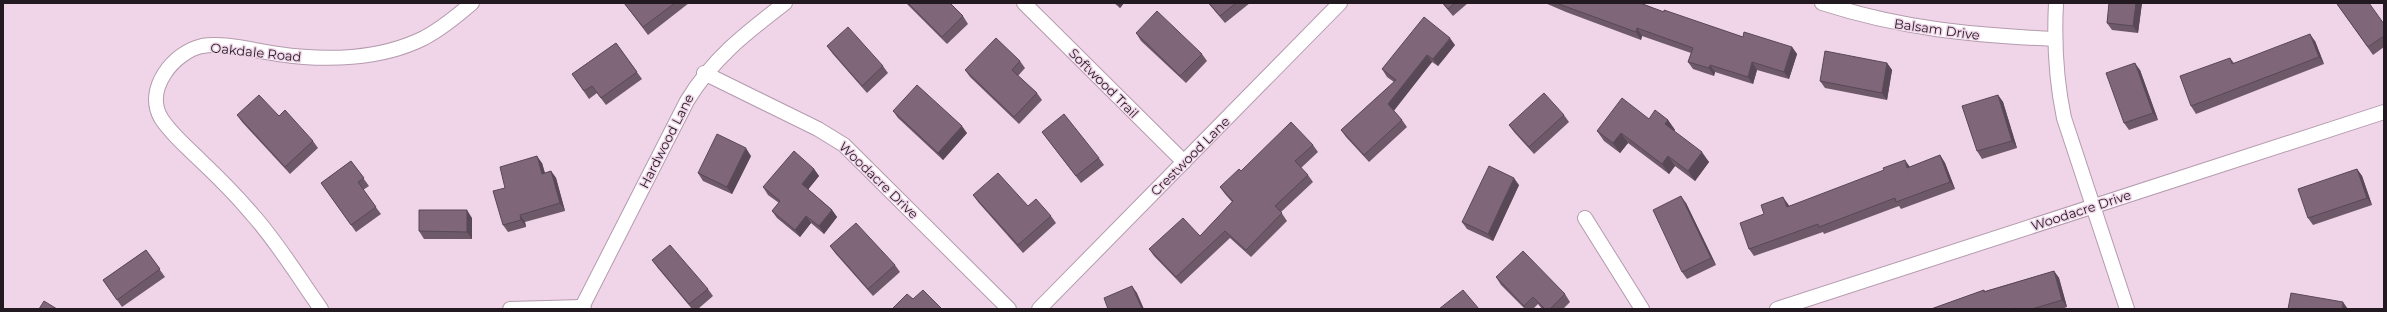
<svg xmlns="http://www.w3.org/2000/svg" width="2387" height="312" font-family="Montserrat,sans-serif">
  <style>
    .lines { fill: none; stroke-linecap: round; stroke-linejoin: round }
    .minor-casing { stroke: #b49bae; stroke-width: 16 }
    .minor { stroke: #fff; stroke-width: 14 }
    .wall { fill: #6d5968 }
    .shaded-wall { fill: #594855 }
    .building { fill: #7f6779; stroke: #594855 }
    .labels { text-anchor: middle; stroke-width: 3; stroke-linejoin: round; paint-order: stroke }
    .street-label { font-size: 13px; fill: #231a21; stroke: #f0d5e9 }
  </style>
  <rect width="100%" height="100%" fill="#f0d5e9"/>
  <g class="lines">
    <g class="minor-casing">
      <g id="minor">
        <polyline points="1024,3 1184,162"/>
        <path d="M1822,3C1903,29 1971,35 2055,39"/>
        <path d="M2056,3C2054,42 2056,80 2064,118L2127,309"/>
        <polyline points="704,73 818,129 844,145 1009,309"/>
        <polyline points="1585,218 1642,309"/>
        <path d="M582,307L687,101C713,58 746,33 785,3"/>
        <path d="M321,309C299,278 278,243 252,214C236,195 218,177 200,160C187,147 171,134 161,118C144,89 174,52 202,46C225,42 255,51 278,54C325,61 380,60 424,38C441,29 457,16 472,3"/>
        <polyline points="510,309 582,307 584,309"/>
        <polyline points="1039,309 1340,3"/>
        <polyline points="1777,309 2384,112"/>
      </g>
    </g>
    <use href="#minor" class="minor"/>
  </g>
  <g class="wall">
    <polygon points="624,3 689,3 648,35"/>
    <polygon points="906,3 950,3 963,16 968,24 947,44"/>
    <polygon points="1114,3 1124,3 1120,8"/>
    <polygon points="1208,3 1250,3 1225,23"/>
    <polygon points="1442,3 1468,3 1453,16"/>
    <polygon points="1545,3 1640,3 1664,12 1743,37 1792,47 1797,54 1789,79 1757,70 1753,84 1715,72 1714,76 1693,69 1688,62 1691,53 1642,36 1641,40 1566,12"/>
    <polygon points="2109,3 2142,3 2138,33 2112,30 2107,23"/>
    <polygon points="2337,4 2384,24 2384,47 2373,55"/>
    <polygon points="1136,33 1202,54 1207,61 1186,83 1141,41"/>
    <polygon points="2315,41 2324,64 2196,114 2191,106 2230,58 2234,63"/>
    <polygon points="616,43 642,79 606,105 597,93 589,99 572,74"/>
    <polygon points="1455,45 1438,66 1432,62 1393,111 1402,120 1407,127 1369,162 1346,137 1341,130 1394,82 1387,77 1382,69"/>
    <polygon points="827,46 883,66 888,73 867,93 832,53"/>
    <polygon points="1020,61 1025,68 1018,76 1037,93 1042,100 1019,124 970,77 965,70"/>
    <polygon points="1887,63 1892,70 1887,100 1825,88 1820,81"/>
    <polygon points="2140,70 2158,120 2129,130 2124,123"/>
    <polygon points="1998,95 2003,102 2017,148 1982,159 1977,151"/>
    <polygon points="893,111 967,133 943,160 898,118"/>
    <polygon points="237,115 279,116 313,141 318,148 290,174 242,122"/>
    <polygon points="1564,115 1569,122 1534,154 1514,132 1509,125"/>
    <polygon points="1649,119 1668,120 1675,130 1674,131 1709,162 1695,181 1675,166 1669,174 1628,143 1620,153 1604,141 1597,131"/>
    <polygon points="1042,132 1099,158 1104,165 1081,183"/>
    <polygon points="1313,145 1318,152 1301,168 1308,175 1313,182 1281,212 1287,221 1251,257 1230,238 1181,284 1154,256 1149,249 1200,236 1232,202 1225,194 1220,187 1241,171"/>
    <polygon points="1940,155 1945,163 1955,189 1901,209 1899,206 1824,234 1823,232 1754,256 1749,249 1764,214 1788,204 1789,206 1910,167"/>
    <polygon points="751,156 732,194 703,181 698,173"/>
    <polygon points="351,161 369,186 363,190 381,214 356,232 321,183"/>
    <polygon points="542,163 545,173 551,171 556,178 565,211 525,222 526,227 508,232 503,225 505,188"/>
    <polygon points="814,169 819,176 808,189 832,210 837,217 824,234 811,223 800,237 777,218 772,211 779,203 768,195 763,187"/>
    <polygon points="2357,169 2362,176 2372,205 2313,225 2308,218"/>
    <polygon points="1519,185 1493,241 1467,229 1462,222"/>
    <polygon points="973,195 1028,206 1051,216 1056,223 1023,253 978,202"/>
    <polygon points="1686,203 1716,265 1687,279 1682,272"/>
    <polygon points="472,218 472,239 424,239 419,231"/>
    <polygon points="830,246 895,265 900,272 873,296 835,253"/>
    <polygon points="146,250 165,277 122,307 103,280"/>
    <polygon points="652,260 708,289 713,296 698,309 692,309 657,267"/>
    <polygon points="2054,271 2059,278 2067,307 2062,309 1931,309 1984,290 1985,291"/>
    <polygon points="1496,277 1565,294 1570,302 1563,309 1542,309 1538,304 1533,309 1525,309 1501,285"/>
  </g>
  <g class="shaded-wall">
    <polygon points="1117,3 1124,3 1120,8"/>
    <polygon points="2136,3 2142,3 2138,33 2133,26"/>
    <polygon points="1637,28 1642,36 1641,40 1636,32"/>
    <polygon points="2310,34 2315,41 2324,64 2319,57"/>
    <polygon points="1450,38 1455,45 1438,66 1433,59"/>
    <polygon points="1792,47 1797,54 1789,79 1784,72"/>
    <polygon points="1427,55 1432,62 1393,112 1388,104"/>
    <polygon points="1752,62 1757,70 1753,84 1748,77"/>
    <polygon points="1887,63 1892,70 1887,100 1882,93"/>
    <polygon points="2135,63 2140,70 2158,120 2153,113"/>
    <polygon points="1710,65 1715,72 1714,76 1709,68"/>
    <polygon points="1998,95 2003,102 2017,148 2012,141"/>
    <polygon points="1668,120 1675,130 1672,134 1665,124"/>
    <polygon points="962,126 967,133 943,160 938,153"/>
    <polygon points="1621,133 1628,143 1620,153 1613,143"/>
    <polygon points="746,148 751,156 732,194 727,187"/>
    <polygon points="1702,152 1709,162 1695,181 1688,171"/>
    <polygon points="1940,155 1945,163 1955,189 1950,182"/>
    <polygon points="537,156 542,163 547,181 542,174"/>
    <polygon points="1668,156 1675,166 1669,174 1662,164"/>
    <polygon points="1905,160 1910,167 1907,168"/>
    <polygon points="814,169 819,176 807,191 802,184"/>
    <polygon points="2357,169 2362,176 2372,205 2367,198"/>
    <polygon points="551,171 556,178 565,211 560,203"/>
    <polygon points="1514,178 1519,185 1493,241 1488,234"/>
    <polygon points="1681,196 1686,203 1716,265 1711,258"/>
    <polygon points="1783,197 1788,204 1792,214 1787,207"/>
    <polygon points="467,210 472,218 472,239 467,232"/>
    <polygon points="832,210 837,217 824,234 819,226"/>
    <polygon points="520,215 525,222 526,227 521,220"/>
    <polygon points="806,216 811,223 800,237 795,230"/>
    <polygon points="2054,271 2059,278 2067,307 2062,300"/>
    <polygon points="1132,286 1137,293 1144,309 1142,309"/>
    <polygon points="2343,302 2348,309 2342,309"/>
  </g>
  <g class="building">
    <polygon points="624,3 675,3 643,27"/>
    <polygon points="908,3 950,3 963,16 942,37"/>
    <polygon points="1209,3 1236,3 1220,16"/>
    <polygon points="1443,3 1455,3 1448,9"/>
    <polygon points="1556,3 1640,3 1664,12 1664,10 1743,37 1744,32 1792,47 1784,72 1752,62 1748,77 1710,65 1709,68 1688,62 1693,48 1637,28 1636,32"/>
    <polygon points="2109,3 2136,3 2133,26 2107,23"/>
    <polygon points="2338,3 2369,3 2384,24 2384,36 2368,47 2337,4"/>
    <polygon points="1157,11 1202,54 1180,76 1136,33"/>
    <polygon points="1424,17 1450,38 1433,59 1427,55 1388,104 1402,120 1364,155 1341,130 1396,80 1382,69"/>
    <polygon points="848,27 883,66 862,86 827,46"/>
    <polygon points="2310,34 2319,57 2191,106 2180,76 2230,58 2232,64"/>
    <polygon points="996,38 1020,61 1012,70 1037,93 1014,117 965,70"/>
    <polygon points="616,43 637,72 601,98 592,86 584,91 572,74"/>
    <polygon points="1825,51 1887,63 1882,93 1820,81"/>
    <polygon points="2135,63 2153,113 2124,123 2106,73"/>
    <polygon points="917,85 962,126 938,153 893,111"/>
    <polygon points="1544,93 1564,115 1529,147 1509,125"/>
    <polygon points="259,95 279,116 285,110 313,141 285,167 237,115"/>
    <polygon points="1998,95 2012,141 1977,151 1962,106"/>
    <polygon points="1622,98 1649,119 1655,110 1668,120 1665,124 1702,152 1688,171 1668,156 1662,164 1621,133 1613,143 1597,131"/>
    <polygon points="1064,114 1099,158 1076,176 1042,132"/>
    <polygon points="1291,122 1313,145 1295,161 1308,175 1275,206 1282,213 1246,250 1225,231 1176,277 1149,249 1183,218 1200,236 1233,201 1220,187 1239,169 1241,171"/>
    <polygon points="717,134 746,148 727,187 698,173"/>
    <polygon points="794,151 814,169 802,184 832,210 819,226 806,216 795,230 772,211 780,201 763,187"/>
    <polygon points="1940,155 1950,182 1896,202 1895,198 1819,227 1818,224 1749,249 1740,223 1764,214 1761,205 1783,197 1787,207 1884,170 1883,168 1905,160 1907,168"/>
    <polygon points="537,156 542,174 551,171 560,203 520,215 521,220 503,225 493,191 505,188 500,167"/>
    <polygon points="351,161 364,178 358,182 376,207 351,225 321,183"/>
    <polygon points="1489,166 1514,178 1488,234 1462,222"/>
    <polygon points="2357,169 2367,198 2308,218 2298,189"/>
    <polygon points="998,173 1028,206 1036,199 1051,216 1018,245 973,195"/>
    <polygon points="1681,196 1711,258 1682,272 1653,210"/>
    <polygon points="419,210 467,210 467,232 419,231"/>
    <polygon points="856,223 895,265 868,289 830,246"/>
    <polygon points="670,245 708,289 689,304 652,260"/>
    <polygon points="146,250 160,269 117,300 103,280"/>
    <polygon points="1523,251 1565,294 1550,309 1545,309 1533,297 1524,306 1496,277"/>
    <polygon points="2054,271 2062,300 2032,309 2015,309 2015,308 2012,309 1931,309 1984,290 1984,292"/>
    <polygon points="1132,286 1142,309 1108,309 1104,298"/>
    <polygon points="923,290 942,309 892,309 907,294 913,299"/>
    <polygon points="1463,290 1479,309 1439,309"/>
    <polygon points="2291,293 2343,302 2342,309 2288,309"/>
    <polygon points="44,301 57,309 39,309"/>
  </g>
  <g class="labels">
    <g class="street-label">
      <text transform="translate(1937 29) rotate(8)" y="5">Balsam Drive</text>
      <text transform="translate(256 52) rotate(6)" y="5">Oakdale Road</text>
      <text transform="translate(1104 83) rotate(45)" y="5">Softwood Trail</text>
      <text transform="translate(666 141) rotate(-63)" y="5">Hardwood Lane</text>
      <text transform="translate(1190 156) rotate(-45)" y="5">Crestwood Lane</text>
      <text transform="translate(879 180) rotate(44)" y="5">Woodacre Drive</text>
      <text transform="translate(2081 210) rotate(-18)" y="5">Woodacre Drive</text>
    </g>
  </g>
  <rect width="2387" height="312" fill="none" stroke="#231a21" stroke-width="8"/>
</svg>
